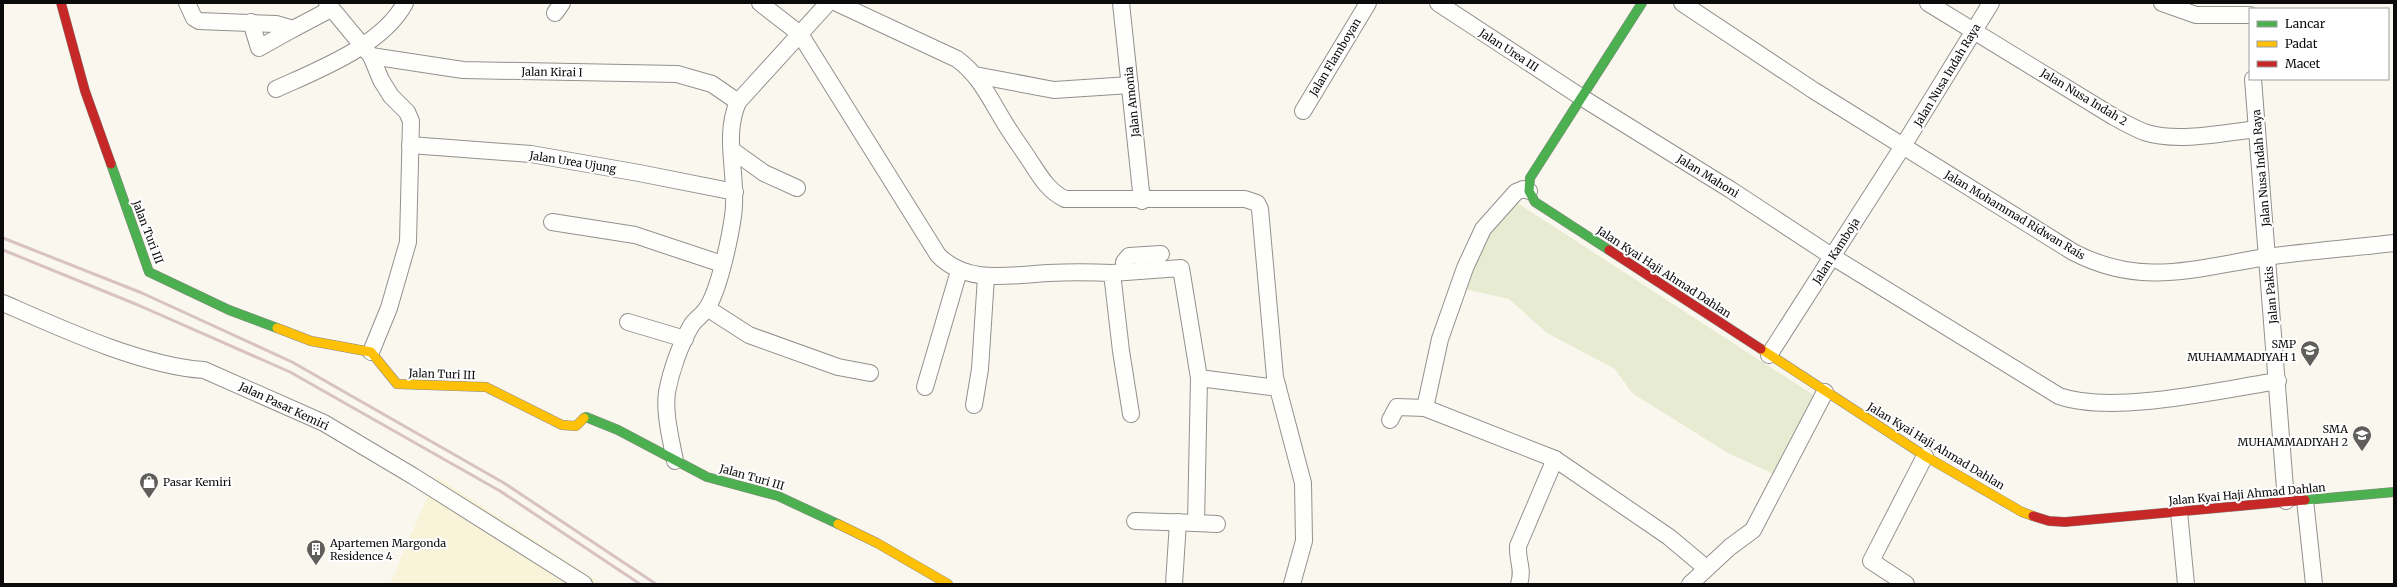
<svg xmlns="http://www.w3.org/2000/svg" width="2397" height="587" font-family="Merriweather,serif">
  <style>
    .farmland { fill: #f9f4d9 }
    .cemetery { fill: #e7ebd1 }
    .lines { fill: none; stroke-linecap: round; stroke-linejoin: round }
    .street-casing { stroke: #93918e; stroke-width: 18 }
    .fast-casing { stroke: #898884; stroke-width: 10 }
    .slow-casing { stroke: #898884; stroke-width: 10 }
    .jam-casing { stroke: #898884; stroke-width: 10 }
    .street { stroke: #fefefd; stroke-width: 16 }
    .fast { stroke: #4caf50; stroke-width: 9 }
    .slow { stroke: #ffc107; stroke-width: 9 }
    .jam { stroke: #c62828; stroke-width: 9 }
    .rail { stroke: #d8c2c3; stroke-width: 3 }
    .labels { text-anchor: middle; stroke-width: 4; stroke-linejoin: round; paint-order: stroke }
    .street-label { font-size: 11px; fill: #0b0b0b; stroke: #fff }
    .poi-label { font-size: 11px; fill: #0b0b0b; stroke: #fff; text-anchor: end }
  </style>
  <rect width="100%" height="100%" fill="#faf7ef"/>
  <polygon class="farmland" points="436,476 602,584 390,584"/>
  <polygon class="cemetery" points="1516,202 1821,400 1778,476 1728,453 1632,393 1615,369 1547,333 1509,299 1460,288 1477,242"/>
  <g class="lines">
    <g class="street-casing">
      <g id="street">
        <polyline points="187,3 194,18 199,21 276,24 293,29 331,9"/>
        <polyline points="327,3 371,56 381,80 391,96 407,112 411,121 408,242 389,308 371,352"/>
        <path d="M760,3L800,34L938,255C967,285 1010,275 1048,273C1069,272 1090,272 1112,273L1121,351L1131,414"/>
        <path d="M837,3L957,59C979,75 989,97 1003,120C1011,134 1021,147 1030,161C1040,176 1048,191 1065,199H1245L1257,203L1260,209L1275,377L1303,483L1304,541L1292,584"/>
        <polyline points="1121,3 1142,201"/>
        <path d="M1438,3L1581,97L1731,190L1833,257L2059,396C2113,415 2219,390 2278,381"/>
        <path d="M1682,3L1813,90L2073,252C2142,288 2195,268 2267,257C2309,251 2352,248 2394,243"/>
        <path d="M1928,3L2114,117C2123,122 2134,128 2144,132C2176,143 2224,133 2257,129"/>
        <polyline points="2162,3 2196,15 2250,15"/>
        <polyline points="555,13 562,3"/>
        <polyline points="251,22 259,48 293,29"/>
        <polyline points="371,56 463,70 677,74 712,84 738,102"/>
        <polyline points="975,75 1054,90 1130,85"/>
        <polyline points="2253,79 2286,501"/>
        <path d="M276,89C318,70 383,45 405,3"/>
        <polyline points="1303,111 1368,3"/>
        <polyline points="410,145 531,154 639,173 735,192"/>
        <polyline points="732,150 764,173 797,188"/>
        <polyline points="1529,191 1523,189 1516,192 1483,229 1465,268 1440,339 1425,408 1555,459"/>
        <polyline points="552,222 635,235 722,264"/>
        <polyline points="1125,272 1124,262 1129,256 1161,254"/>
        <polyline points="1112,273 1181,268 1199,378 1196,523 1135,521"/>
        <path d="M3,303C60,328 142,366 204,370L324,423L413,476L584,584"/>
        <polyline points="707,308 749,335 838,367 870,373"/>
        <polyline points="628,322 685,339"/>
        <polyline points="1769,355 1903,146 1991,3"/>
        <polyline points="1199,378 1278,388"/>
        <polyline points="925,387 959,271"/>
        <polyline points="974,405 980,369 986,277"/>
        <polyline points="1390,420 1397,407 1425,408"/>
        <path d="M675,461C671,439 664,414 667,392C671,371 680,345 691,326C695,319 703,315 707,308C719,290 730,238 733,216C739,178 722,138 738,102L828,3"/>
        <polyline points="2305,500 2314,584"/>
        <polyline points="2179,512 2186,584"/>
        <polyline points="1196,523 1217,524"/>
        <polyline points="1174,584 1178,522"/>
        <path d="M1519,584C1524,569 1517,561 1518,546L1555,459L1669,537L1706,568"/>
        <polyline points="1690,584 1730,547 1753,530 1825,392"/>
        <polyline points="1906,584 1871,561 1925,456"/>
      </g>
    </g>
    <g class="fast-casing">
      <g id="fast">
        <polyline points="111,164 149,272 229,310 277,328"/>
        <polyline points="1609,250 1535,202 1529,191 1530,178 1642,3"/>
        <polyline points="584,418 586,417 618,430 707,477 778,496 838,524"/>
        <polyline points="2305,500 2394,492"/>
      </g>
    </g>
    <g class="slow-casing">
      <g id="slow">
        <polyline points="277,328 311,341 371,352 397,384 486,387 562,425 576,426 584,418"/>
        <polyline points="1761,349 1925,456 2022,512 2033,516"/>
        <polyline points="838,524 877,543 948,584"/>
      </g>
    </g>
    <g class="jam-casing">
      <g id="jam">
        <polyline points="61,3 85,91 111,164"/>
        <polyline points="1609,250 1761,349"/>
        <polyline points="2033,516 2049,521 2065,522 2305,500"/>
      </g>
    </g>
    <use href="#street" class="street"/>
    <use href="#fast" class="fast"/>
    <use href="#slow" class="slow"/>
    <use href="#jam" class="jam"/>
    <g class="rail">
      <polyline points="3,238 142,293 292,362 504,483 656,584"/>
      <polyline points="3,250 138,305 290,372 500,491 640,584"/>
    </g>
  </g>
  <defs>
    <g id="school-pin" transform="scale(1)"><path d="M0 17L-7.5 6A9.5 9.5 0 1 1 7.5 6Z" fill="#5f5e5b" stroke="#fff"/><path d="M0-5L7-2L0 1L-7-2ZM-4 1L0 2.5L4 1V4Q0 6-4 4Z" fill="#fff"/></g>
    <g id="shop-pin" transform="scale(1)"><path d="M0 17L-7.5 6A9.5 9.5 0 1 1 7.5 6Z" fill="#5f5e5b" stroke="#fff"/><path d="M-5-2.5h2.3a2.7 3.5 0 0 1 5.4 0H5L5.5 6h-11ZM-1.5-2.5h3a1.5 2.3 0 0 0-3 0Z" fill="#fff"/></g>
    <g id="building-pin" transform="scale(1)"><path d="M0 17L-7.5 6A9.5 9.5 0 1 1 7.5 6Z" fill="#5f5e5b" stroke="#fff"/><path d="M-4-6H4V6H1V3H-1V6H-4ZM-2.5-4.3h1.7v1.8h-1.7ZM.8-4.3h1.7v1.8H.8ZM-2.5-1h1.7V.8h-1.7ZM.8-1h1.7V.8H.8Z" fill="#fff"/></g>
  </defs>
  <g fill-rule="evenodd">
    <use href="#school-pin" x="2310" y="350"/>
    <use href="#school-pin" x="2362" y="435"/>
    <use href="#shop-pin" x="149" y="482"/>
    <use href="#building-pin" x="316" y="549"/>
  </g>
  <g class="labels">
    <g class="street-label">
      <text transform="translate(1509 50) rotate(33)" y="4">Jalan Urea III</text>
      <text transform="translate(1335 57) rotate(-59)" y="4">Jalan Flamboyan</text>
      <text transform="translate(552 72) rotate(1)" y="4">Jalan Kirai I</text>
      <text transform="translate(1947 75) rotate(-59)" y="4">Jalan Nusa Indah Raya</text>
      <text transform="translate(2084 97) rotate(31)" y="4">Jalan Nusa Indah 2</text>
      <text transform="translate(1132 102) rotate(-96)" y="4">Jalan Amonia</text>
      <text transform="translate(573 162) rotate(9)" y="4">Jalan Urea Ujung</text>
      <text transform="translate(2261 168) rotate(-95)" y="4">Jalan Nusa Indah Raya</text>
      <text transform="translate(1708 176) rotate(32)" y="4">Jalan Mahoni</text>
      <text transform="translate(2015 215) rotate(31)" y="4">Jalan Mohammad Ridwan Rais</text>
      <text transform="translate(148 232) rotate(69)" y="4">Jalan Turi III</text>
      <text transform="translate(1836 251) rotate(-57)" y="4">Jalan Kamboja</text>
      <text transform="translate(1664 272) rotate(33)" y="4">Jalan Kyai Haji Ahmad Dahlan</text>
      <text transform="translate(2271 295) rotate(-95)" y="4">Jalan Pakis</text>
      <text transform="translate(442 374) rotate(2)" y="4">Jalan Turi III</text>
      <text transform="translate(284 406) rotate(25)" y="4">Jalan Pasar Kemiri</text>
      <text transform="translate(1936 446) rotate(31)" y="4">Jalan Kyai Haji Ahmad Dahlan</text>
      <text transform="translate(752 477) rotate(16)" y="4">Jalan Turi III</text>
      <text transform="translate(2247 494) rotate(-5)" y="4">Jalan Kyai Haji Ahmad Dahlan</text>
    </g>
    <g class="poi-label">
      <text x="2296" y="348">SMP<tspan x="2296" dy="13">MUHAMMADIYAH 1</tspan></text>
      <text x="2348" y="433">SMA<tspan x="2348" dy="13">MUHAMMADIYAH 2</tspan></text>
      <text x="163" y="486" text-anchor="start">Pasar Kemiri</text>
      <text x="330" y="547" text-anchor="start">Apartemen Margonda<tspan x="330" dy="13">Residence 4</tspan></text>
    </g>
  </g>
  <rect width="2397" height="587" fill="none" stroke="#0b0b0b" stroke-width="8"/>
  <rect x="2249" y="8" width="140" height="72" fill="#ffffff" stroke="#9d9d9d"/>
  <rect x="2257" y="21" width="20" height="6" fill="#4caf50" stroke="#9d9d9d"/>
  <text x="2285" y="28" font-size="12" fill="#0b0b0b">Lancar</text>
  <rect x="2257" y="41" width="20" height="6" fill="#ffc107" stroke="#9d9d9d"/>
  <text x="2285" y="48" font-size="12" fill="#0b0b0b">Padat</text>
  <rect x="2257" y="61" width="20" height="6" fill="#c62828" stroke="#9d9d9d"/>
  <text x="2285" y="68" font-size="12" fill="#0b0b0b">Macet</text>
</svg>
